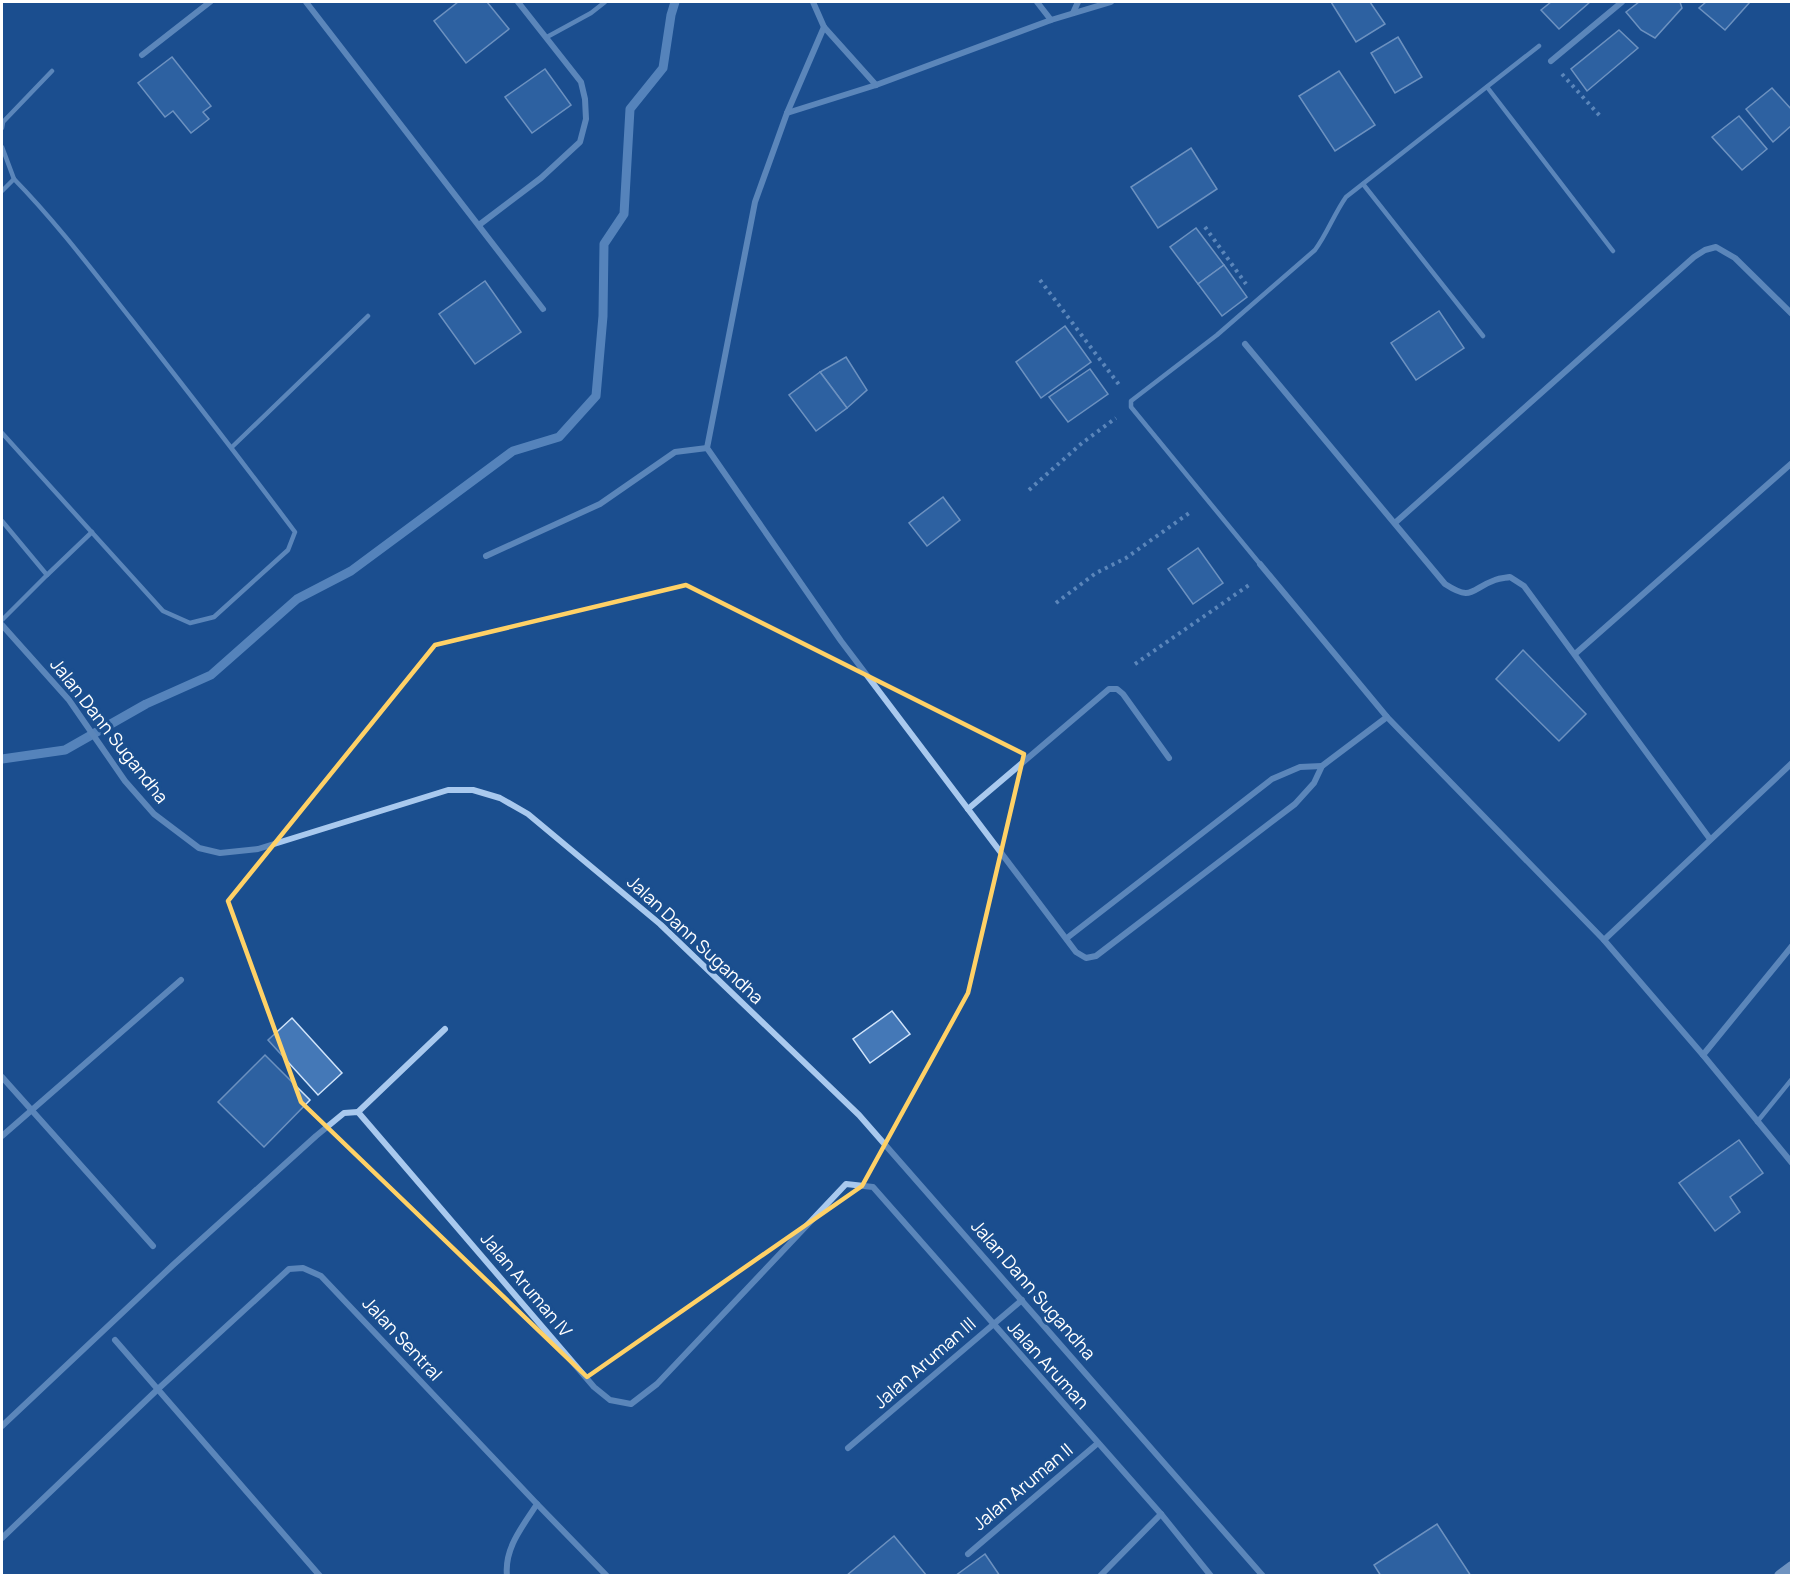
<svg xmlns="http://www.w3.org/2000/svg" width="1793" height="1577" font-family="Manrope,sans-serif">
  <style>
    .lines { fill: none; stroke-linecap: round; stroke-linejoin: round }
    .stream { stroke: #9cc4f0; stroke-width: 9 }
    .building { fill: #4478b7; stroke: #cfe3fa; stroke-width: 1.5 }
    .path { stroke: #a9c9ee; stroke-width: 4; stroke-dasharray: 3 4.5; stroke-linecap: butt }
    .service { stroke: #a9c9ee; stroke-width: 4.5 }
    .minor { stroke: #a9c9ee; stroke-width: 6 }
    .secondary { stroke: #d6e6fa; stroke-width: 12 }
    .marked { fill: none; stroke: #ffd166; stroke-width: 4.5; stroke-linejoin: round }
    .labels { text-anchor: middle; stroke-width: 6; stroke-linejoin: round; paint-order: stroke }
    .street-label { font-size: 18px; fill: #fff; stroke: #1b4f8f }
  </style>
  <rect width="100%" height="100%" fill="#1b4f8f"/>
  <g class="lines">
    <polyline class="stream" points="2,759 65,750 146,704 211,675 297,599 351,571 513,451 559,437 596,396 603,316 604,244 624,214 630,109 663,68 671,15 675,2"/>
  </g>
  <g class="building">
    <polygon points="458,2 487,2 509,29 466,63 434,21"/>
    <polygon points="1331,2 1370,2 1385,24 1356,42"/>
    <polygon points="1551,2 1590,2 1559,29 1541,10"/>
    <polygon points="1639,2 1680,2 1682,8 1655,38 1641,30 1626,12"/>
    <polygon points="1706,2 1750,2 1725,30 1699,8"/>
    <polygon points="1619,30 1638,48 1587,91 1571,69"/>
    <polygon points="1398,37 1422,77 1395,93 1371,53"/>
    <polygon points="172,57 211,106 203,112 209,119 191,133 173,111 165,117 138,83"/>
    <polygon points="545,69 571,105 532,133 505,97"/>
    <polygon points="1339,71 1375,125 1335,151 1299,96"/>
    <polygon points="1772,88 1792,110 1792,125 1773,142 1746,109"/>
    <polygon points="1739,116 1767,149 1742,170 1712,137"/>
    <polygon points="1191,148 1217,189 1158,228 1131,187"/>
    <polygon points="1196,228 1224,265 1198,284 1170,247"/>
    <polygon points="1224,265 1247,297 1222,316 1198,284"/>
    <polygon points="485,281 521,332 475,364 439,314"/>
    <polygon points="1439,311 1464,348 1416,380 1391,343"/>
    <polygon points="1065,326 1091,362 1041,398 1016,362"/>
    <polygon points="846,357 867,390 847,408 820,372"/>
    <polygon points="1090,369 1108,394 1068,422 1049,397"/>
    <polygon points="820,372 847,408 816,431 789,395"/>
    <polygon points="943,497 960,520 927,546 909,523"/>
    <polygon points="1198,548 1223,583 1193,604 1168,569"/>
    <polygon points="1523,650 1586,714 1559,741 1496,679"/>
    <polygon points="892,1011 910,1034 870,1063 853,1039"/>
    <polygon points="292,1018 342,1073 318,1095 268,1040"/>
    <polygon points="265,1055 310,1100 264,1147 218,1102"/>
    <polygon points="1739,1140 1763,1173 1730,1197 1740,1212 1715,1231 1679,1183"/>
    <polygon points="1437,1524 1471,1576 1381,1576 1374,1565"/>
    <polygon points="894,1536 927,1576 846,1576"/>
    <polygon points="985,1554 1000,1576 955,1576"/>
  </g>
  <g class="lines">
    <g class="path">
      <polyline points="1562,74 1600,116"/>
      <polyline points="1205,227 1246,284"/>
      <polyline points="1040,280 1120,386"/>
      <polyline points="1029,490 1082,443 1116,418"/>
      <polyline points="1056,603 1096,573 1126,558 1192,511"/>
      <polyline points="1135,664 1252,583"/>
    </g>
    <g class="service">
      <polyline points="547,37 591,13 605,2"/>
      <polyline points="1487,87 1613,251"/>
      <polyline points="2,128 3,122 52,71"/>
      <polyline points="2,147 14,179"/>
      <polyline points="1363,184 1483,336"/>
      <path d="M2,191L14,179C56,222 93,271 131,319C186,389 241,460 295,532L288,550L214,617L190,623L163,611L2,433"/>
      <polyline points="232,447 368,316"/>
      <polyline points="2,521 47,575 92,532"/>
      <path d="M1260,564L1131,407V401L1217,335L1315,250C1327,234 1334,214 1346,197L1539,46"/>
      <polyline points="2,620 47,575"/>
      <polyline points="1757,1122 1792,1079"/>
    </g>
    <g class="minor">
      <polyline points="306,2 543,309"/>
      <polyline points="813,2 824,27 876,85"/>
      <polyline points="1037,2 1051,20"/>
      <polyline points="1073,13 1078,2"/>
      <polyline points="824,27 787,113 755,202 707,448 841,641 1076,952 1086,958 1096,956 1295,804 1314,783 1322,766 1387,717"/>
      <polyline points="142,55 210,2"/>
      <polyline points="1551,61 1622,2"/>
      <polyline points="787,113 876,85 1051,20 1111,2"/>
      <polyline points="479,225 541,178 580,142 586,119 585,99 581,82 518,2"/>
      <path d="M1245,344L1445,584C1473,602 1470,589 1495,580C1500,578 1505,578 1510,577L1524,586L1710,839"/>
      <polyline points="1396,522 1694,257 1705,250 1716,247 1735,258 1792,314"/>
      <polyline points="486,556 600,504 675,452 707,448"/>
      <polyline points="1260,564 1387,717 1604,940 1703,1055 1792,1163"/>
      <polyline points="2,625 69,700 125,781 154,814 199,848 220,853 258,849 448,790 473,790 500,798 528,814 660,924 859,1115 1263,1576"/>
      <polyline points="1575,654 1792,463"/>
      <polyline points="968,809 1109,689 1117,689 1123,694 1169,758"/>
      <polyline points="1067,938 1272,779 1300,767 1322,766"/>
      <polyline points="1604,940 1792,763"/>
      <polyline points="1703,1055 1792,946"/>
      <polyline points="2,1077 153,1246"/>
      <polyline points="358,1112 445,1029"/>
      <polyline points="2,1136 181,980"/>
      <polyline points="115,1340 320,1576"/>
      <polyline points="2,1426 173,1265 316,1136 344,1113 358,1112 594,1387 610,1400 631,1404 657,1384 846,1184 873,1187 1161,1514 1211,1576"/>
      <polyline points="848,1448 1022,1300"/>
      <polyline points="2,1538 158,1389 289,1269 303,1268 321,1276 537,1504 607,1576"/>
      <polyline points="968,1554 1098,1443"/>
      <path d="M507,1576C504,1548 523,1526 537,1504"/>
      <polyline points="1100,1576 1161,1514"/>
    </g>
    <polyline class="secondary" points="1780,1576 1792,1567"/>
  </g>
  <path d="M0 0H1793V1577H0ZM686,585L1024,754L968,993L862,1186L587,1377L301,1102L228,901L435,645Z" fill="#1b4f8f" fill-opacity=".55" fill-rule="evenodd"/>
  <path class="marked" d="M686,585L1024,754L968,993L862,1186L587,1377L301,1102L228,901L435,645Z"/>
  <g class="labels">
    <g class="street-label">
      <text transform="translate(109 731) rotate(52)" y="6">Jalan Dann Sugandha</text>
      <text transform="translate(695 940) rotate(43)" y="6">Jalan Dann Sugandha</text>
      <text transform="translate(526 1285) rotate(50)" y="6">Jalan Aruman IV</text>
      <text transform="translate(1033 1290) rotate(49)" y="6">Jalan Dann Sugandha</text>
      <text transform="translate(402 1339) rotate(47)" y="6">Jalan Sentral</text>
      <text transform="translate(925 1363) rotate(-41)" y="6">Jalan Aruman III</text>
      <text transform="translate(1048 1365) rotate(48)" y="6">Jalan Aruman</text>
      <text transform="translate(1023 1487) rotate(-40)" y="6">Jalan Aruman II</text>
    </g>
  </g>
  <rect width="1793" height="1577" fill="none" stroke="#ffffff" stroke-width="6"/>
</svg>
